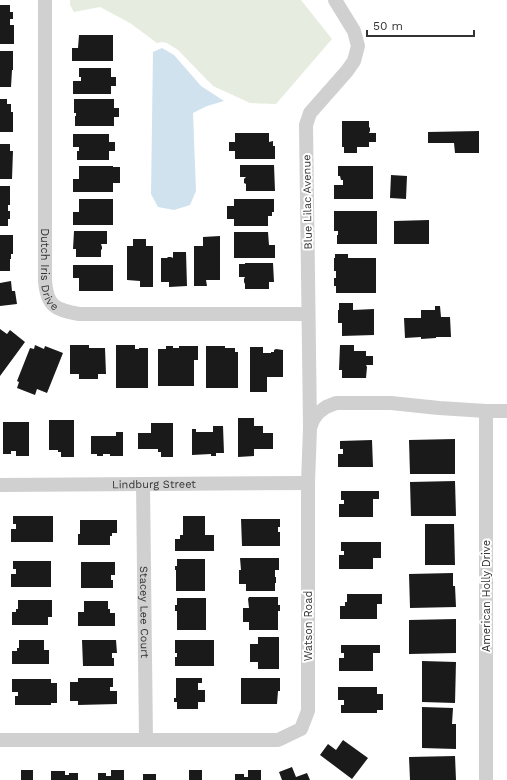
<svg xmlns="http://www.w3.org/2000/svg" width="507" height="780" font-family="'Work Sans',sans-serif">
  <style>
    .green { fill: #e6ecdf }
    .water { fill: #cfe2ee }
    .building { fill: #1a1a1a }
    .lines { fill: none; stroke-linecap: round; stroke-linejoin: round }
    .minor { stroke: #d0d0d0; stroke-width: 14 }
    .labels { text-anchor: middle; stroke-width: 4; stroke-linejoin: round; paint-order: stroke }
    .street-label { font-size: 11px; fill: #333; stroke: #fff }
  </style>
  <rect width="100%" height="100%" fill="#fff"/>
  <polygon class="green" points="70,0 301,0 332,39 276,104 250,103 213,86 178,50 167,43 162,42 157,43 130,23 100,7 74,12 70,5"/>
  <polygon class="water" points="162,48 174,55 201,86 224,101 207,106 193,113 196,191 190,205 174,210 158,207 151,194 153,52"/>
  <g class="building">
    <polygon points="0,5 10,5 10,12 13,12 13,19 10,19 10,25 14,25 14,44 0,44"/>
    <polygon points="79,35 113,35 113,61 72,61 72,48 78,48"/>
    <polygon points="0,51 13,51 13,70 12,70 11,87 0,87"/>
    <polygon points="79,68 111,68 111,77 116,77 116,86 111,86 111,94 73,94 73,81 81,81 81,77 79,77"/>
    <polygon points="0,99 7,99 7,104 11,104 11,112 13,112 13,132 0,132"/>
    <polygon points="74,99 114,99 114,108 119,108 119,117 114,117 114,126 75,126 75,116 76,116 76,113 74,113"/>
    <polygon points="342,121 369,121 369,127 370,128 370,131 369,133 376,133 376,142 369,142 369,147 357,147 357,153 344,153 344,147 342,147"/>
    <polygon points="479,131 479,153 455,153 454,143 428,143 428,132"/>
    <polygon points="235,133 269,133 269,142 273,141 273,146 275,146 275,159 235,159 235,151 229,151 229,142 235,142"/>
    <polygon points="73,134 109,134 109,142 115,142 115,151 109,151 109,160 77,160 77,151 79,151 79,147 73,147"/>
    <polygon points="0,144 10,144 10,151 13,151 12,179 0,179"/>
    <polygon points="240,165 274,165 275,191 246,191 246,184 244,183 244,179 246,177 240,177"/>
    <polygon points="79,166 113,166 113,167 120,167 120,183 113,183 113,192 73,192 73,179 79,179"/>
    <polygon points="338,166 373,166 373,199 334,199 334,185 343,185 343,180 341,180 340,176 338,176"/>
    <polygon points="391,175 407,176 406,199 390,198"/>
    <polygon points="0,186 10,186 10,205 8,205 8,211 10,211 10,219 8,219 8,226 0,226"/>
    <polygon points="79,199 113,199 113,225 73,225 73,212 79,212"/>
    <polygon points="234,199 274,199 274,212 272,212 272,216 268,216 268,226 234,226 234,219 227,219 227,206 234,206"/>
    <polygon points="334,211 377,211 377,244 337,244 337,235 338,235 338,231 334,231"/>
    <polygon points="429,220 429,244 394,244 394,221"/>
    <polygon points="74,231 107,231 107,244 101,244 102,247 102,249 101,250 101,257 76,257 76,249 73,249"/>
    <polygon points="234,232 268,232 269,245 275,245 275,258 234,258"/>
    <polygon points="0,235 13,235 13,254 11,254 11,259 10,259 10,271 0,271"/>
    <polygon points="220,236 220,280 206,280 207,286 194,286 194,246 203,246 203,237"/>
    <polygon points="133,239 146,239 146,246 153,246 153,287 140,287 140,281 127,280 127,246 133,246"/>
    <polygon points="173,252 186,252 187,286 169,287 169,282 161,282 161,258 167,258 168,257 171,257 173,258"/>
    <polygon points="335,254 348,254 348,258 376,258 376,293 336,293 336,286 334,286 334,278 336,278 336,271 334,271 334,258 335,258"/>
    <polygon points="245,263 273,263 274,282 269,282 269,289 245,289 245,284 244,282 244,279 245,277 239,277 239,264 245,264"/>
    <polygon points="73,265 113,265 113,291 79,291 79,278 73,278"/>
    <polygon points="11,281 12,291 15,291 17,304 0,306 0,283"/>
    <polygon points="339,303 353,303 353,310 374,309 374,335 342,336 342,323 338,323 338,310 339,310"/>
    <polygon points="435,306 440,306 441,317 450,317 451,337 436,337 436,338 421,339 421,337 405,338 404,318 421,318 421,310 435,310"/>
    <polygon points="0,329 7,334 10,330 25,342 0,376"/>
    <polygon points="35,345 44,349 45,346 63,353 47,393 37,389 35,395 17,388 19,382 17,381 30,348 34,349"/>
    <polygon points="70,345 89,345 89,348 105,348 106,374 98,374 98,379 79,379 79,374 70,374"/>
    <polygon points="116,345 135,345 135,349 139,349 139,348 148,348 148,388 116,388"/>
    <polygon points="340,345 354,345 354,351 366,351 366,356 373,356 373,365 366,365 367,367 366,378 342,378 342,370 339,370"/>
    <polygon points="166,346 173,346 173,348 179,348 179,346 198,346 198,360 194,360 194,386 158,386 158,349 166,349"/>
    <polygon points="206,346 225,346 225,348 235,348 235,352 238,352 238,388 206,388"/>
    <polygon points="250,347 263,347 263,353 271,353 271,352 274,352 274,350 276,349 283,350 283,377 267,377 267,392 250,392"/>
    <polygon points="238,418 254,418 254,426 263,426 263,433 273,433 273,449 254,449 254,456 238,457"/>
    <polygon points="49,420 74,420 74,457 61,457 61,452 58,452 58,450 49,450"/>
    <polygon points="3,422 29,422 29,456 16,456 16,451 11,451 11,454 3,454"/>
    <polygon points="151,423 173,423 173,457 161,457 161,452 158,452 158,449 138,449 138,433 151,433"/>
    <polygon points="213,426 223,426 224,453 216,453 216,456 211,456 211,454 192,455 192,429 196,429 196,432 213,432"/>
    <polygon points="116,432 123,432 123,456 110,456 110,454 103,454 103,456 97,456 97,454 91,454 91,436 116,436"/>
    <polygon points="455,439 455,474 410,474 409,440"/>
    <polygon points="372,440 373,467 338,467 338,454 343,454 343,449 340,449 340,441"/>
    <polygon points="455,481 456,516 411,516 410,482"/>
    <polygon points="341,491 379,491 379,499 373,499 373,517 339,517 339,504 344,504 344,500 341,500"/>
    <polygon points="13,516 53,516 53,542 11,542 11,529 16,529 16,524 13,524"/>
    <polygon points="183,516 205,516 205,535 214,535 214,551 175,551 175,539 180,539 180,535 183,535"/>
    <polygon points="241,519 280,519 280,527 278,527 278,532 280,532 280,546 242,546"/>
    <polygon points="80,520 117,520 117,533 112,533 112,536 110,536 110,545 78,545 78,534 80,534"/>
    <polygon points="425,524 454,524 455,565 425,565"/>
    <polygon points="341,542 381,542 381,558 373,558 373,569 339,569 339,555 344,555 344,551 341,551"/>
    <polygon points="240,558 279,558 279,570 275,570 275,577 276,577 276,583 275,583 275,591 246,591 246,584 239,584 239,570 241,570"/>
    <polygon points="177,559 205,559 205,591 176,591 176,570 175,570 175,566 177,566"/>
    <polygon points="13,561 51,561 51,587 11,587 11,574 16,574 16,569 13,569"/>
    <polygon points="81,562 115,562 115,575 111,575 111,580 113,580 113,588 81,588"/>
    <polygon points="453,573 453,586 455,586 456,607 410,608 409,574"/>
    <polygon points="347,594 382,594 382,604 377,604 377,619 340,619 340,606 345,606 345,602 347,602"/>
    <polygon points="249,597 278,597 278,605 280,605 280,611 278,611 278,630 249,630 249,622 243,622 243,608 249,608 248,599"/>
    <polygon points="177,598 206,598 206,630 177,630 177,611 175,611 175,605 177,605"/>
    <polygon points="18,600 52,600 52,617 48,617 48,625 12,625 12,612 16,612 16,609 18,609"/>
    <polygon points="84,601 108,601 108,609 110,609 110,613 115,613 115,626 78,626 78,612 84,612"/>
    <polygon points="456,619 456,653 409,654 409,620"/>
    <polygon points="258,637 279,637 279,669 258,669 258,662 250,662 250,644 258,644"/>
    <polygon points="19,640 44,640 44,650 49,650 49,664 12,664 12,651 17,651 17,648 19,648"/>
    <polygon points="82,640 116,640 117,653 112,653 112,658 114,658 114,666 83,666"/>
    <polygon points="175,640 214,640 214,666 175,666 175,657 177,657 177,653 175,653"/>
    <polygon points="341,645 380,645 380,653 373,653 373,671 339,671 339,658 344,658 344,653 341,653"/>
    <polygon points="422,661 456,662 455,703 422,702"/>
    <polygon points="78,678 113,678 113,687 110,687 110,691 117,691 117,704 78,705 78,701 70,701 70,682 78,682"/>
    <polygon points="176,678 202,678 202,683 198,683 198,690 205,690 205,702 198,702 198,709 177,709 177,702 174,702 174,698 176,698"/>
    <polygon points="241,678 280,678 280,691 278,691 277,704 241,704"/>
    <polygon points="12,679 51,679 51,683 57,683 57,703 51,703 51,705 15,705 15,696 18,696 18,692 12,692"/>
    <polygon points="338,687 377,687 377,694 383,694 383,710 377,710 377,713 341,713 341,705 344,705 344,700 338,700"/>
    <polygon points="422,707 453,708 452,724 456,724 456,749 422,748"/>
    <polygon points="343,740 368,758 352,779 320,755 328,744 336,750"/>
    <polygon points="455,756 456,780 410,780 409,757"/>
    <polygon points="292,767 296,777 307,773 310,780 282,780 279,772"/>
    <rect x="21" y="770" width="12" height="10"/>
    <polygon points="111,770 124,770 124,780 98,780 98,773 106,773 106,776 111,776"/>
    <rect x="189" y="770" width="13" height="10"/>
    <polygon points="248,770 261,770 261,780 235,780 235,774 244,774 244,777 248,777"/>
    <polygon points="51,771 65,771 65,775 69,775 69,773 78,773 78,780 51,780"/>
    <rect x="143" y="774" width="13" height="6"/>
  </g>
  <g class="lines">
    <g class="minor">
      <path id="s1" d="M45,0V281C47,306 55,310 79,314H308"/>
      <polyline points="310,426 306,125 310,113 347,71 354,61 358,46 354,31 335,0"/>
      <path id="s2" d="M143,484L146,740"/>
      <path id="s3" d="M0,485L308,483"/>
      <polyline points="0,740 278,740 301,729 308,711 308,483 310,428 313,420 318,413 326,407 336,403 391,403 439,408 486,411 507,411"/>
      <polyline points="486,780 486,411"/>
    </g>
  </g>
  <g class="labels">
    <g class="street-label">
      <text transform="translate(307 202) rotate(-91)" y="4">Blue Lilac Avenue</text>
      <text dy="4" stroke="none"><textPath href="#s1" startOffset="270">Dutch Iris Drive</textPath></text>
      <text dy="4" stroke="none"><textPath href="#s3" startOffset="154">Lindburg Street</textPath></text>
      <text transform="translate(486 596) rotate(-90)" y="4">American Holly Drive</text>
      <text dy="4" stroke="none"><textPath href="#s2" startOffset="128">Stacey Lee Court</textPath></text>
      <text transform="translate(308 626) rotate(-90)" y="4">Watson Road</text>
    </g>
  </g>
  <path d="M367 30v6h107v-6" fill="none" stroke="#333333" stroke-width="2"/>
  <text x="373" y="30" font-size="12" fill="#333333" stroke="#ffffff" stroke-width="3" paint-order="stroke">50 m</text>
</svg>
